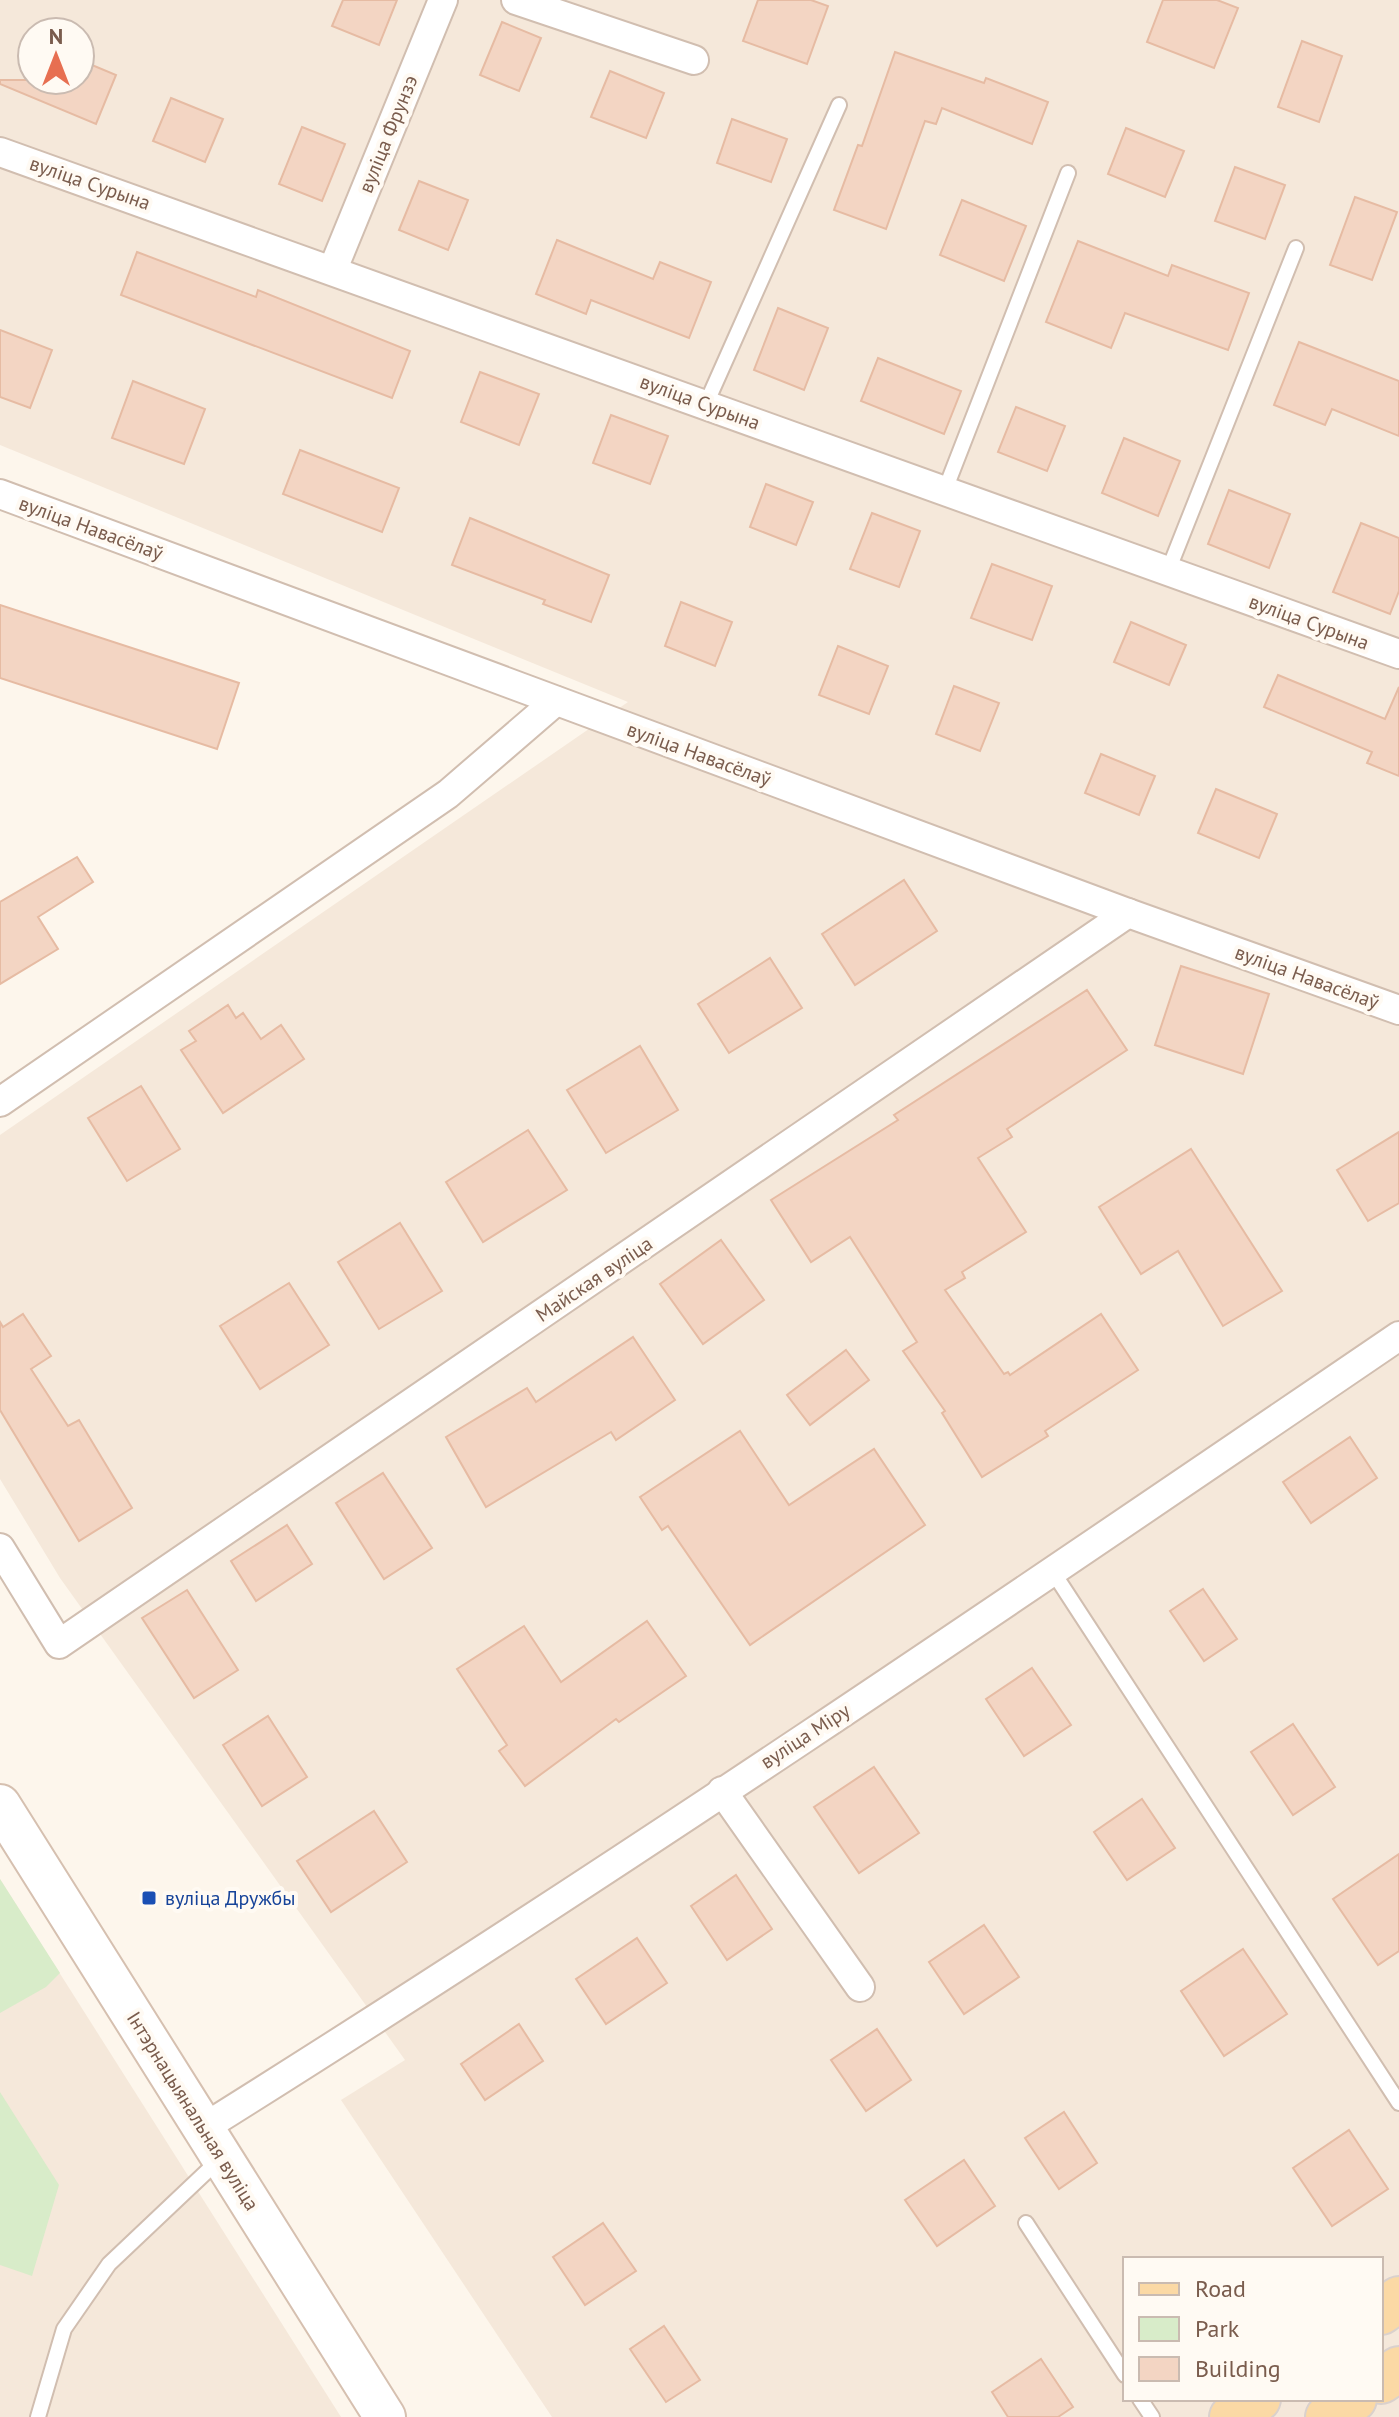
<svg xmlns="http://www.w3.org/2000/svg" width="1399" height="2417" font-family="'PT Sans',sans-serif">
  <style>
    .residential { fill: #f5e8da; fill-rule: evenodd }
    .green { fill: #d8ecc9 }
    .building { fill: #f3d5c3; stroke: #e6bba3; stroke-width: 2 }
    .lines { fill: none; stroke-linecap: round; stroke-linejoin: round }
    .lane-casing { stroke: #d1beb0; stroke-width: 18 }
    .street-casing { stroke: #d1beb0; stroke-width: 32 }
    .secondary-casing { stroke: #d6c0b0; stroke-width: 44 }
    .primary-casing { stroke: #dad1cd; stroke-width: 48 }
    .lane { stroke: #fff; stroke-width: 14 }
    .street { stroke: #fff; stroke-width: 28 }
    .secondary { stroke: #fff; stroke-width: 40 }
    .primary { stroke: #fbd9a5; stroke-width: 44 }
    .transit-dot { fill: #1a4fb4; stroke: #fffaf3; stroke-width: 3 }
    .labels { text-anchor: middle; stroke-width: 8; stroke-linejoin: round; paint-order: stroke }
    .street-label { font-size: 20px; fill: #7a5c4d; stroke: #fffaf3 }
    .transit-label { font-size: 20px; fill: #164399; stroke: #fffaf3; text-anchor: start }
  </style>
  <rect width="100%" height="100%" fill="#fdf6ec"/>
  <g class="residential">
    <path d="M0,0H1399V2417H552L341,2100L405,2060L60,1578L0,1479V1135L628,702L0,445ZM32,32H80V80H32ZM1125,2259H1381V2399H1125Z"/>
    <polygon points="0,1879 341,2417 0,2417"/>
  </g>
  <g class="green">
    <polygon points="0,1879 60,1973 46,1987 0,2013"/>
    <polygon points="0,2092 59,2185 32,2276 0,2265"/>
  </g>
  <g class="building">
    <polygon points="343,0 397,0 379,45 332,26"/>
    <polygon points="758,0 811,0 828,6 807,64 743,41"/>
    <polygon points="1163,0 1217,0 1238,8 1214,68 1147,42"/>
    <polygon points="502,22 541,38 519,91 480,75"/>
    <polygon points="1302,41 1342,56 1319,122 1278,107"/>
    <polygon points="895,52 984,83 986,78 1048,102 1032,144 942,108 936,124 925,121 886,229 834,210 858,145 862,146"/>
    <polygon points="80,60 116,75 96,124 0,84 0,80 80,80"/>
    <polygon points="610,71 664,93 646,138 591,117"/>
    <polygon points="171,98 223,119 205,162 153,141"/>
    <polygon points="732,119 787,139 771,182 717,163"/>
    <polygon points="302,127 345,144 322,201 279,184"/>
    <polygon points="1126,128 1184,151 1165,197 1108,174"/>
    <polygon points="1235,167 1285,185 1265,239 1215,221"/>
    <polygon points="419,181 468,200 448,250 399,230"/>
    <polygon points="1355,197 1397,212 1372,280 1330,265"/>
    <polygon points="962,200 1026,226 1004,281 940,255"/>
    <polygon points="557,240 653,279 660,262 711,282 689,338 591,300 586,314 536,294"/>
    <polygon points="1078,241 1168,276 1172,265 1249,293 1228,350 1125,313 1111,348 1046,322"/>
    <polygon points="137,252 256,297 258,290 410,351 392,398 121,295"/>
    <polygon points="778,308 828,328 804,390 754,370"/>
    <polygon points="0,330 52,350 30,408 0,397"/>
    <polygon points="1299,342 1399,381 1399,436 1332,409 1325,425 1274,405"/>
    <polygon points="878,358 961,391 944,434 861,401"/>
    <polygon points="480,372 539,394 519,445 461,422"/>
    <polygon points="133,381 205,409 184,464 112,438"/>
    <polygon points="1016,407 1065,426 1047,471 998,452"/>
    <polygon points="611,415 668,436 650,484 593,463"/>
    <polygon points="1124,438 1180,461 1158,516 1102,493"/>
    <polygon points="300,450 399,488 382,532 283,494"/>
    <polygon points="766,484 813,502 796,545 750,527"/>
    <polygon points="1229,490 1290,514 1269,568 1208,544"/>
    <polygon points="872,513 920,531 899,587 850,569"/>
    <polygon points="470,518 609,575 591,622 543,604 545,600 452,565"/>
    <polygon points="1361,523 1399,538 1399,591 1390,614 1333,592"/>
    <polygon points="992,564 1052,586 1032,640 971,618"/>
    <polygon points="681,602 732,622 715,666 665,646"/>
    <polygon points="0,605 239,683 217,749 0,678"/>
    <polygon points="1131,622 1186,645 1169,685 1114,662"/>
    <polygon points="838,646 888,666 869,714 819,695"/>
    <polygon points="1278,675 1385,719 1399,687 1399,776 1367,763 1372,752 1264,707"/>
    <polygon points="954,686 999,703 980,751 936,734"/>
    <polygon points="1101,754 1155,776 1139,815 1085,793"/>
    <polygon points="1216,789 1277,814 1259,858 1198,833"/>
    <polygon points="77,857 93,882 38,917 58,949 0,984 0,902"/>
    <polygon points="904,880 937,931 855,985 822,934"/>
    <polygon points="770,958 802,1008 729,1053 698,1004"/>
    <polygon points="1181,966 1269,994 1243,1074 1155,1045"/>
    <polygon points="1087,990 1127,1050 1007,1129 1012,1137 978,1158 1026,1232 962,1272 965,1278 945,1290 1004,1374 1008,1372 1010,1375 1101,1314 1138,1370 1045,1431 1048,1436 982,1477 942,1413 945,1411 903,1351 917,1342 850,1237 811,1262 771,1200 898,1120 894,1115"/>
    <polygon points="228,1005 236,1018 243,1013 261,1039 281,1025 304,1059 223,1113 181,1050 196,1041 189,1031"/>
    <polygon points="640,1046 678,1110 606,1153 567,1090"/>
    <polygon points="141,1086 180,1149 127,1181 88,1118"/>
    <polygon points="528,1130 567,1190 483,1242 446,1182"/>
    <polygon points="1399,1132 1399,1203 1368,1221 1337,1170"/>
    <polygon points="1191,1149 1282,1291 1223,1326 1178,1251 1141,1274 1099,1207"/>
    <polygon points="400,1223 442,1291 379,1329 338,1262"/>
    <polygon points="721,1240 764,1300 703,1344 660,1284"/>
    <polygon points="289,1283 329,1345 260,1389 220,1326"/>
    <polygon points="23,1314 51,1356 31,1369 68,1426 79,1420 132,1508 79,1541 0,1410 0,1322 3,1327"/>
    <polygon points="633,1337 675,1400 616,1440 611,1432 486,1507 446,1437 527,1388 536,1402"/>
    <polygon points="846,1350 869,1380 810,1425 787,1395"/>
    <polygon points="740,1431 789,1505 874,1449 925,1525 750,1645 668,1526 662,1530 640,1497"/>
    <polygon points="1350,1437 1377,1478 1311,1523 1283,1482"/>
    <polygon points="383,1473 432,1548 384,1579 336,1503"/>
    <polygon points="287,1525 312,1564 256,1601 231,1561"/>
    <polygon points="1203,1589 1237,1639 1204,1661 1170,1611"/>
    <polygon points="187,1590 238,1670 194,1698 142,1618"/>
    <polygon points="647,1621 686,1676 619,1722 616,1719 525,1786 499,1751 507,1745 457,1669 524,1626 561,1682"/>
    <polygon points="1032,1668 1071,1725 1024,1756 986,1699"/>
    <polygon points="268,1716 307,1777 262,1806 223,1745"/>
    <polygon points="1293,1724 1335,1787 1293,1815 1251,1752"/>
    <polygon points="874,1767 919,1833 859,1873 814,1807"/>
    <polygon points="1142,1799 1175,1848 1127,1880 1094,1832"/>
    <polygon points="374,1811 407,1862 331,1912 297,1861"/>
    <polygon points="1399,1854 1399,1951 1378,1965 1333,1899"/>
    <polygon points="736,1875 772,1929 727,1960 691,1906"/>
    <polygon points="984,1925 1019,1977 964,2014 929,1962"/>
    <polygon points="637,1938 667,1983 606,2024 576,1979"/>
    <polygon points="1243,1949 1287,2014 1224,2056 1181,1991"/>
    <polygon points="519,2024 543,2061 485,2100 461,2064"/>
    <polygon points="877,2029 911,2080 866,2111 831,2060"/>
    <polygon points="1064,2112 1097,2163 1059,2189 1025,2138"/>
    <polygon points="1349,2130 1388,2189 1332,2226 1293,2168"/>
    <polygon points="964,2160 995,2206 937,2246 905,2200"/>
    <polygon points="603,2223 636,2271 585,2305 553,2257"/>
    <polygon points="664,2326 700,2380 666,2402 630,2349"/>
    <polygon points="1041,2359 1073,2407 1058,2417 1008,2417 992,2392"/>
  </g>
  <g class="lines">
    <g class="lane-casing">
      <g id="lane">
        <polyline points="706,404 839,105"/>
        <polyline points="945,490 1068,173"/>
        <polyline points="1168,571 1296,248"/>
        <polyline points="1053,1572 1399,2103"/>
        <polyline points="1026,2223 1125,2375"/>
        <polyline points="1140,2399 1152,2417"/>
        <polyline points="38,2417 64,2329 109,2264 220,2159"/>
      </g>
    </g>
    <g class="street-casing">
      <g id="street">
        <polyline points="516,0 694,60"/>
        <polyline points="0,152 1399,654"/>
        <polyline points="333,269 443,0"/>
        <polyline points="0,494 1128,913 1399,1010"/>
        <polyline points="0,1102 448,794 556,701"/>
        <polyline points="0,1548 59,1644 1128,913"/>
        <polyline points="722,1791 860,1987"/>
        <path d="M205,2127C609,1874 1004,1605 1399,1336"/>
      </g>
    </g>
    <g class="secondary-casing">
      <polyline id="secondary" points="0,1805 385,2417"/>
    </g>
    <g class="primary-casing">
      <g id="primary">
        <polyline points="1381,2312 1399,2299"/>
        <polyline points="1381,2381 1399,2369"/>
        <polyline points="1232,2417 1258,2399"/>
        <polyline points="1328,2417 1354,2399"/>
      </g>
    </g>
    <use href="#lane" class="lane"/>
    <use href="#street" class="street"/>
    <use href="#secondary" class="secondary"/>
    <use href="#primary" class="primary"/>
  </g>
  <rect class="transit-dot" x="141" y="1890" width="16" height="16" rx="4"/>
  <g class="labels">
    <g class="street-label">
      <text transform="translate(388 134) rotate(-68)" y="7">вуліца Фрунзэ</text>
      <text transform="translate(90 183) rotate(19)" y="7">вуліца Сурына</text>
      <text transform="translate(700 402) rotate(20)" y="7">вуліца Сурына</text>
      <text transform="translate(91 528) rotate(20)" y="7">вуліца Навасёлаў</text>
      <text transform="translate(1309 622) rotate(20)" y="7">вуліца Сурына</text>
      <text transform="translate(699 754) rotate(20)" y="7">вуліца Навасёлаў</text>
      <text transform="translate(1307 977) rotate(20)" y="7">вуліца Навасёлаў</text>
      <text transform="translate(594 1279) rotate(-34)" y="7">Майская вуліца</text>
      <text transform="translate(805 1736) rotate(-33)" y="7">вуліца Міру</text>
      <text transform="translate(193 2111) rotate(58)" y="7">Інтэрнацыянальная вуліца</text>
    </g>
    <g class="transit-label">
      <text x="165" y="1905">вуліца Дружбы</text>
    </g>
  </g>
  <rect x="1123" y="2257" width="260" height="144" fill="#fffaf3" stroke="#cabbb1" stroke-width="2"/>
  <rect x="1139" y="2283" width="40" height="12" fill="#fbd9a5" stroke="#cabbb1" stroke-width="2"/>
  <text x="1195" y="2297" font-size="24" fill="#7a5c4d">Road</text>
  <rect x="1139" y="2317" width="40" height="24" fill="#d8ecc9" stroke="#cabbb1" stroke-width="2"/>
  <text x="1195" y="2337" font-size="24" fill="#7a5c4d">Park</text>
  <rect x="1139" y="2357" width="40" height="24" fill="#f3d5c3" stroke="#cabbb1" stroke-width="2"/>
  <text x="1195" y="2377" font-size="24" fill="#7a5c4d">Building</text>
  <g transform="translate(56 56)"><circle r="38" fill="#fffaf3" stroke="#cabbb1" stroke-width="2"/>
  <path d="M0-6L14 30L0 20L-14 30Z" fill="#e76f51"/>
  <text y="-12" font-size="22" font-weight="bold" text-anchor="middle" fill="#7a5c4d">N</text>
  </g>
</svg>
